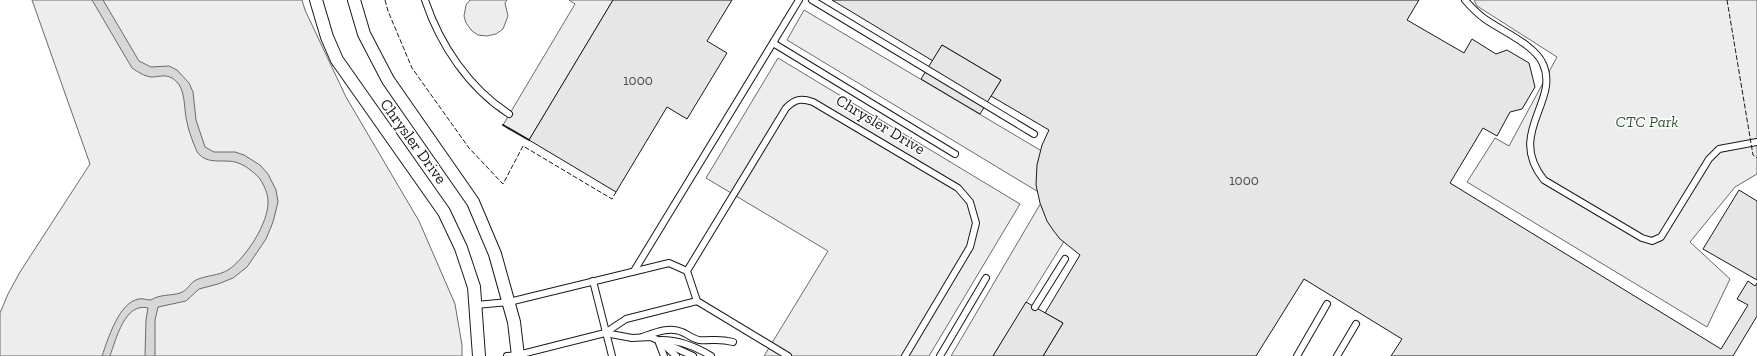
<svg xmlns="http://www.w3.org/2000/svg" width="1757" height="356" font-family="'Zilla Slab',serif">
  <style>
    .built { fill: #ededed; stroke: #6a6a6a }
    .water { fill: #d7d7d7; stroke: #6a6a6a }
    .building { fill: #e6e6e6; stroke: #1a1a1a }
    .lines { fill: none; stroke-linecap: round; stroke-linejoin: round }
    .lane-casing { stroke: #1a1a1a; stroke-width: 8 }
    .street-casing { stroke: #1a1a1a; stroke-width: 14 }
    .lane { stroke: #fff; stroke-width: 6 }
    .street { stroke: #fff; stroke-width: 12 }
    .fence { stroke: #1a1a1a; stroke-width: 1; stroke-dasharray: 5 2; stroke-linecap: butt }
    .wall { stroke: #1a1a1a; stroke-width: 2 }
    .labels { text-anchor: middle; stroke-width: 3; stroke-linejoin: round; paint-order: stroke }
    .number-label { font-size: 14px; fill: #4d4d4d }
    .park-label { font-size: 16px; font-style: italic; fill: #2b5a34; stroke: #fff }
    .street-label { font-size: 16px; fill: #1a1a1a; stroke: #fff }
  </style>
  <rect width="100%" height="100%" fill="#fff"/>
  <g class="built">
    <polygon points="32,0 302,0 305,10 346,97 419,221 455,304 462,345 462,356 0,356 0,313 8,294 20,272 90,164"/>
    <polygon points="470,0 507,0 505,3 508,16 503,29 496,34 487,36 478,35 472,31 466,23 464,16 466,5"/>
    <polygon points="569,0 613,0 529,140 503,125 575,4"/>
    <polygon points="1474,0 1757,0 1757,174 1735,187 1690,242 1730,279 1707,327 1467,182 1495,138 1509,146 1557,57 1477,6"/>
    <polygon points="804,10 1099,185 993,356 951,356 1045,196 787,40"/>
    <polygon points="778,58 1020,204 929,356 764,356 828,251 706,178"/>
  </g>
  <path class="water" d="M92,0H103L139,61L151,67L169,66L177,70L189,83L193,92L196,120L205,147L214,152H235L244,155L260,165L268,174L276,190L278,202L273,222L266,239L247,267L233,278L218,284L199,289L186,301L158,307L155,320V356H145L146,320L148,308C125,302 116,339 110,356H102C108,339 119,302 139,299C142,298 147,300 151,300C160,294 171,296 180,293C187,291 190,283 196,280C207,275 218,276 228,270C245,259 269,223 268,201C268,194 264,185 260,179C254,172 244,164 235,162C222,159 208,165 198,153C196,151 195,146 193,142C191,136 188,129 187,122C183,107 187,87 172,78C165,74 158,77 151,77C144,76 138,72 132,68Z"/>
  <g class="building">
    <polygon points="613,0 732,0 707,41 727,53 687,119 667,107 616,192 529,140"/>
    <polygon points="832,0 1419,0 1407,20 1464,53 1472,39 1496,54 1507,50 1529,63 1535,87 1522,109 1510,112 1497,136 1483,128 1450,183 1721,349 1748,305 1737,299 1748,281 1755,286 1757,283 1757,316 1733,356 1391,356 1402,339 1304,279 1256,356 1043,356 1063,323 1045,313 1080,255 1060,239 1053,230 1047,221 1040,203 1036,185 1037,165 1042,145 1049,130 991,96 1001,80 942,45 933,61"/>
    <polygon points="942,45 1001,80 980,114 921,79"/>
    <polygon points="1739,190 1757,201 1757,280 1703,249"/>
    <polygon points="1026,302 1063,323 1043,356 993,356"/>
  </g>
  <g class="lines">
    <g class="lane-casing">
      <g id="lane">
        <path d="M425,0C440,45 469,88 509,114"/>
        <polyline points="812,0 1034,134"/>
        <path d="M1465,0C1471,7 1478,14 1485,19C1502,31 1535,45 1543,64C1560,102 1506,133 1544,180L1642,238L1652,241L1661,237L1709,159L1719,149L1757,142"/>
        <polyline points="773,43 955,154"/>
        <polyline points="634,271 799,0"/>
        <polyline points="593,281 612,356"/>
        <polyline points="476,305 509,302 669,263 687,271"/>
        <polyline points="1035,307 1065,259"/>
        <polyline points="605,333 632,338 651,337 693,356"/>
        <path d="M642,337C654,333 670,326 682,332C687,334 693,339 699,340C712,341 718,338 733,342"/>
        <path d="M661,340C680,340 695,346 711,356"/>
        <polyline points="659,343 664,356"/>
        <polyline points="662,343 676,356"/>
        <polyline points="507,356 518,355 605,333 626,319 697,301"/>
        <path d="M788,356L697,301L687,271L786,108C795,99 801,98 813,102L958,188L970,202L976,223L970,247L905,356"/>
        <polyline points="940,356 986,278"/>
        <polyline points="1297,356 1327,304"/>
        <polyline points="1337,356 1356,324"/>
      </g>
    </g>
    <g class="street-casing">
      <g id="street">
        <polyline points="316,0 327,37 337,60 444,212 461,248 474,287 479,356"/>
        <polyline points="354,0 364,34 388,80 473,202 495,254 514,322 518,356"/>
      </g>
    </g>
    <use href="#lane" class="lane"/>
    <use href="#street" class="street"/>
    <g class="fence">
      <polyline points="385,0 388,11 412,68 469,148 503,184 523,146 612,199 616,192"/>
      <polyline points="1727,0 1753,155 1757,158"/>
    </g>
    <polyline class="wall" points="503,125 529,140"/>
  </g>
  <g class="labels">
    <g class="number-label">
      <text x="638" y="85">1000</text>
      <text x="1244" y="185">1000</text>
    </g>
    <g class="park-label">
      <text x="1647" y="127">CTC Park</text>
    </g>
    <g class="street-label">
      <text transform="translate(881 124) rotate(31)" y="6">Chrysler Drive</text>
      <text transform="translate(414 141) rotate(54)" y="6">Chrysler Drive</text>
    </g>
  </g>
</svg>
